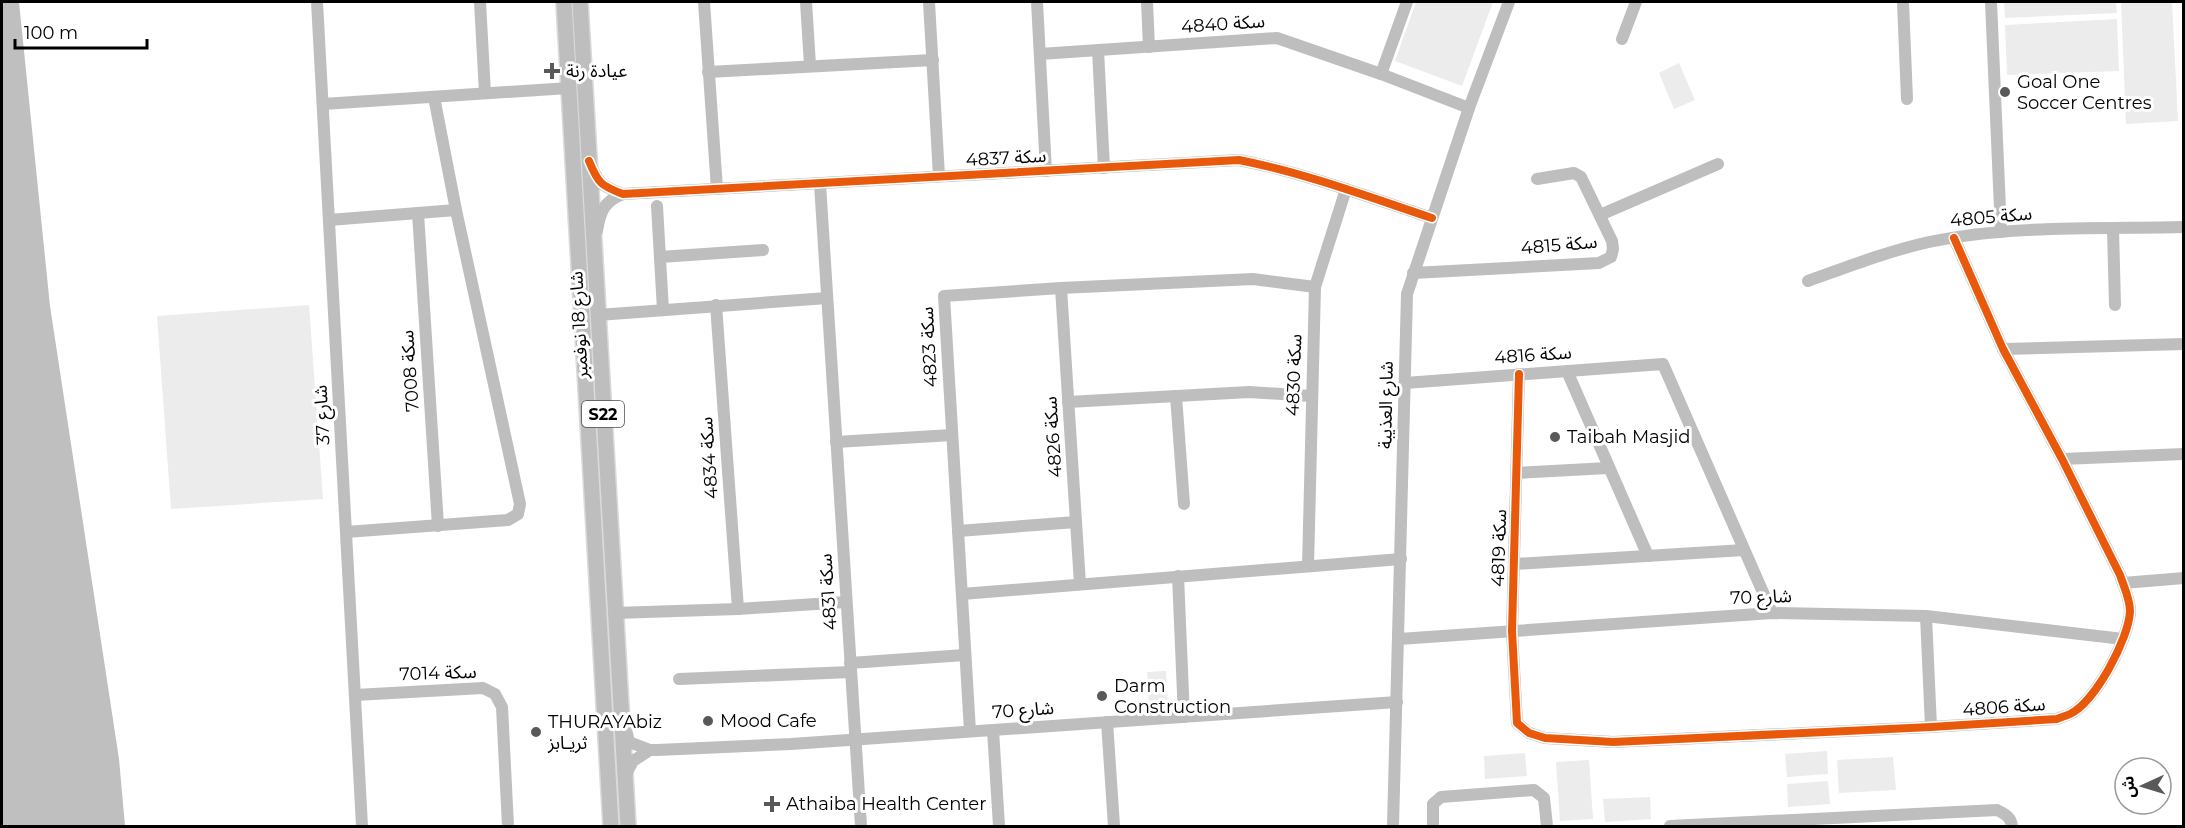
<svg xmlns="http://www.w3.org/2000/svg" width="2185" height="828" font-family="Montserrat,'Noto Sans Arabic',sans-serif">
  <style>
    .green { fill: #ececec }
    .water { fill: #bfbfbf }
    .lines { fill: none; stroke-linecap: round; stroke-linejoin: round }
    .major-casing { stroke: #dbdbdb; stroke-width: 18 }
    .minor { stroke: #bebebe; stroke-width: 12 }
    .major { stroke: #bebebe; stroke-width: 15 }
    .cycleway-casing { stroke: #fff; stroke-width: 11 }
    .cycleway { stroke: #e8590c; stroke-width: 8 }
    .poi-dot { fill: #595959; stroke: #fff; stroke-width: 2 }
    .labels { text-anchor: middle; stroke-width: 6; stroke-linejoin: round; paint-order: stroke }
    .shield { fill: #fff; stroke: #4c4c4c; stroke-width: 1.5 }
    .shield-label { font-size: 16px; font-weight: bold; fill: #000 }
    .street-label { font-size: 18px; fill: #000; stroke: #fff }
    .poi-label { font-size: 18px; fill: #000; stroke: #fff; text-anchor: start }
  </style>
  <rect width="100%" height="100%" fill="#fff"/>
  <g class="green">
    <polygon points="1416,2 1493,2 1462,86 1395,61"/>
    <polygon points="2004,2 2116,2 2117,13 2005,18"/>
    <polygon points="2121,2 2172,2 2178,121 2126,124"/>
    <polygon points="2117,19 2119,71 2007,75 2005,25"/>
    <polygon points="1679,63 1695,100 1674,109 1659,73"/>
    <polygon points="309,305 323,499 171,509 157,316"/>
    <polygon points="1166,671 1168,704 1149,705 1147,672"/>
    <polygon points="1827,751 1828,774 1787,777 1785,754"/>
    <polygon points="1525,753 1527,776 1485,779 1484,756"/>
    <polygon points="1893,757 1896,790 1839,793 1837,760"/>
    <polygon points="1589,760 1593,819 1560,821 1556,762"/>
    <polygon points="1828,781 1830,804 1788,807 1787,784"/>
    <polygon points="1650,797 1651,819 1605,822 1603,799"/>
  </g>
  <polygon class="water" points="2,2 19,2 50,306 119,759 125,826 2,826"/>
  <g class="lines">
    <g class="major-casing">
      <g id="major">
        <polyline points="564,2 611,826"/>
        <polyline points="580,2 628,826"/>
      </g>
    </g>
    <g class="minor">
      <polyline points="317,2 362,826"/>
      <polyline points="480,2 485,93"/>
      <polyline points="704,2 717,189"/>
      <polyline points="806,2 810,65"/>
      <polyline points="929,2 939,176"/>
      <polyline points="1037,2 1046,171"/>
      <polyline points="1147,2 1149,47"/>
      <polyline points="1903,2 1907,99"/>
      <polyline points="1991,2 2001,232"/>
      <polyline points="1622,39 1636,2"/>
      <polyline points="1098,50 1104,168"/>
      <polyline points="1040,54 1277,38 1381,74 1469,108"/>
      <polyline points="708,72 933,60"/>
      <polyline points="1381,74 1407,2"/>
      <polyline points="323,104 569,88"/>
      <path d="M592,168C600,186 605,187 623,194L1239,160C1305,173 1369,197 1432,218"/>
      <polyline points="820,184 861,826"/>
      <polyline points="657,206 663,310"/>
      <polyline points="418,213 438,526"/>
      <polyline points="1600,215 1718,164"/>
      <polyline points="329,220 456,210"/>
      <polyline points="2113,229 2115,305"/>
      <path d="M597,231C600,212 604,201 623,194"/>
      <polyline points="660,257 763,250"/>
      <polyline points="1413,273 1599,263 1611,257 1613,249 1612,241 1581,177 1574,173 1537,179"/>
      <path d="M1808,281C1847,267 1888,251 1929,242C2009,225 2102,229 2184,227"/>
      <polyline points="1061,288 1080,584"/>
      <polyline points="716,305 738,609"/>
      <polyline points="598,315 827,298"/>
      <polyline points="2003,349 2184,344"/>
      <polyline points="1567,371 1648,556"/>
      <path d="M1519,374L1512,631L1517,723L1529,733L1545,738L1613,742L1931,727L2057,719C2061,717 2066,716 2070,714C2095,702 2129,639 2130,611C2130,599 2124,587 2120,575L2062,459L2003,349L1954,238"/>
      <polyline points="1405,383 1663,364 1772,613"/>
      <polyline points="1176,396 1184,504"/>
      <polyline points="1068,402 1249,392 1311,396"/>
      <polyline points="836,442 952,435"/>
      <polyline points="2062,459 2184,454"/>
      <polyline points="1517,473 1608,468"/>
      <polyline points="958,531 1076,522"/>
      <polyline points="346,532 508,520 518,514 520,504 456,210 434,97"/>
      <polyline points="1514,564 1744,550"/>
      <polyline points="1308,566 1315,287 1346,189"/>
      <polyline points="1178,576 1184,717"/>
      <polyline points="2123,583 2184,578"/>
      <polyline points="962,594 1401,559"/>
      <polyline points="615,613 738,609 846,602"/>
      <polyline points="1926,616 1931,727"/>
      <polyline points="1399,639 1772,613 1926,616 2123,639"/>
      <polyline points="850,663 965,655"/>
      <polyline points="679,679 851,672"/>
      <polyline points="355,695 483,688 495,694 502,707 508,826"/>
      <polyline points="1107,722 1114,826"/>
      <polyline points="626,729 629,742 650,750 657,750 791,744 1397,702"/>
      <polyline points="993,730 999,826"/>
      <polyline points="970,731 944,296 1061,288 1253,279 1315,287"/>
      <polyline points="625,776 633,761 650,750"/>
      <polyline points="1393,826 1407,294 1469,108 1509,2"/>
      <polyline points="1433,826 1433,804 1441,797 1534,790 1544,798 1547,826"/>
      <path d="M1670,826L1997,810C2005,814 2011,817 2012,826"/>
    </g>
    <use href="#major" class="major"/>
    <g class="cycleway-casing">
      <g id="cycleway">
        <path d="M589,161C598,183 601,186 623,194L1239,160C1305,173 1369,197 1432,218"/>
        <path d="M1519,374L1512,631L1517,723L1529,733L1545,738L1613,742L1931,727L2057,719C2061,717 2066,716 2070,714C2095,702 2129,639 2130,611C2130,599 2124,587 2120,575L2062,459L2003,349L1954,238"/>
      </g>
    </g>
    <use href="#cycleway" class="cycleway"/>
  </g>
  <g class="poi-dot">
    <path d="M549 62h6v6h6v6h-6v6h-6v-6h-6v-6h6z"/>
    <circle cx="2005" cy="92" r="6"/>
    <circle cx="1555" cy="437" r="6"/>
    <circle cx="1102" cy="696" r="6"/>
    <circle cx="708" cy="721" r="6"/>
    <circle cx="536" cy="732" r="6"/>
    <path d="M769 795h6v6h6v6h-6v6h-6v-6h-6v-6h6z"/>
  </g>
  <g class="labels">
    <rect class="shield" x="582" y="401" width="42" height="26" rx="4.5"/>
    <g class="shield-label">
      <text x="603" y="420">S22</text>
    </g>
    <g class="street-label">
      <text transform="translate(1223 24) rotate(-4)" y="6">سكة 4840</text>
      <text transform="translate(1006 158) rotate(-3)" y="6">سكة 4837</text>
      <text transform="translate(1991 217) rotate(-5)" y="6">سكة 4805</text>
      <text transform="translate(1559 245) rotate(-5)" y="6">سكة 4815</text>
      <text transform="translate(579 325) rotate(-93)" y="6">شارع 18 نوفمبر</text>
      <text transform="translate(929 347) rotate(-93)" y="6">سكة 4823</text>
      <text transform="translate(1533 355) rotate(-4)" y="6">سكة 4816</text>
      <text transform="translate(410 371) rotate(-94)" y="6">سكة 7008</text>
      <text transform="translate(1294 375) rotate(-88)" y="6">سكة 4830</text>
      <text transform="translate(1386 405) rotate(-89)" y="6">شارع العذيبة</text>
      <text transform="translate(322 415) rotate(-93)" y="6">شارع 37</text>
      <text transform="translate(1053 437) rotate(-94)" y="6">سكة 4826</text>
      <text transform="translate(709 458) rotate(-94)" y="6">سكة 4834</text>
      <text transform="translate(1499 548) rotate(-88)" y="6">سكة 4819</text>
      <text transform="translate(828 592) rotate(-94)" y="6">سكة 4831</text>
      <text transform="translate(1761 597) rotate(-2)" y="6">شارع 70</text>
      <text transform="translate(438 673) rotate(-2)" y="6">سكة 7014</text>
      <text transform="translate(2004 707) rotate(-4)" y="6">سكة 4806</text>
      <text transform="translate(1023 710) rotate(-4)" y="6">شارع 70</text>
    </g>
    <g class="poi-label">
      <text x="566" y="77">عيادة رنة</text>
      <text x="2017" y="88">Goal One<tspan x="2017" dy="21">Soccer Centres</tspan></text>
      <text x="1567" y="443">Taibah Masjid</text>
      <text x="1114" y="692">Darm<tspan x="1114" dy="21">Construction</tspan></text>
      <text x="720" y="727">Mood Cafe</text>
      <text x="548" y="728">THURAYAbiz<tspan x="548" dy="21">ثريـابز</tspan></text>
      <text x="786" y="810">Athaiba Health Center</text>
    </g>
  </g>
  <rect width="2185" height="828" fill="none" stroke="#000000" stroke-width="6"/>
  <g transform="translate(2143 786) rotate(266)"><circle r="28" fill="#ffffff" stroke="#999999" stroke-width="1.5"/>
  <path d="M0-4.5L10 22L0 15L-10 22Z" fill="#595959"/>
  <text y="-9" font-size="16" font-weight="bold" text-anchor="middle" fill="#000000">ش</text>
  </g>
  <path d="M15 39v9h132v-9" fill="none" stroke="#000000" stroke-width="3"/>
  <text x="24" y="39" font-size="18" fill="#000000" stroke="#ffffff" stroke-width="4.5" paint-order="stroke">100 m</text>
</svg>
